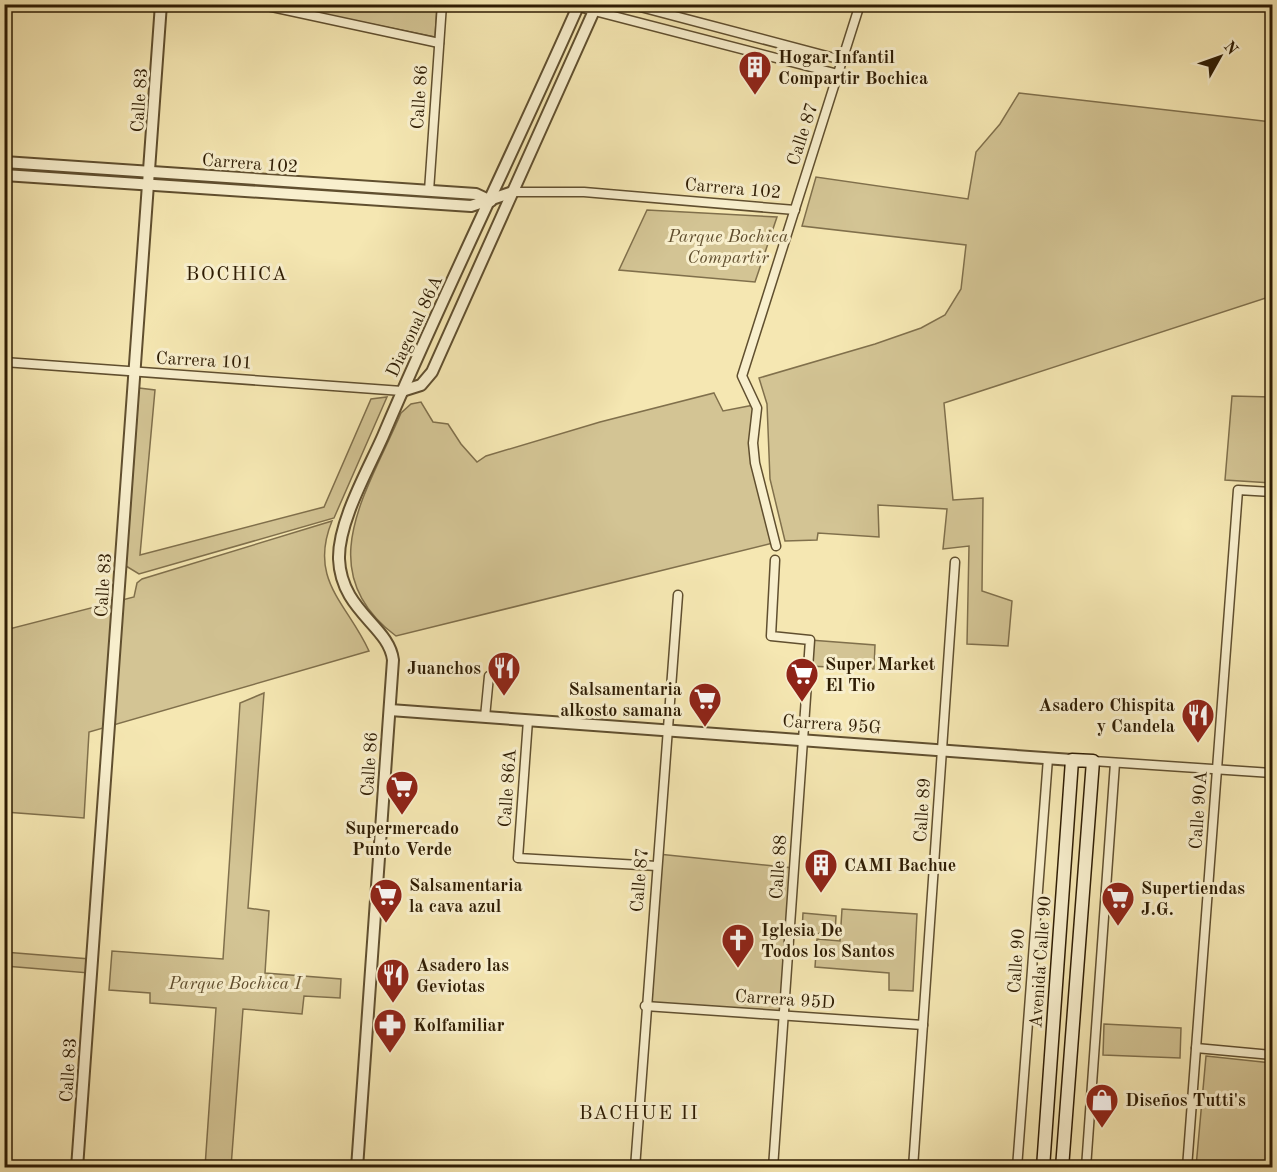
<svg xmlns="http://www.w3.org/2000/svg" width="1277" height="1172" font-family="'Old Standard TT',serif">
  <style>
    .green { fill: #d3c494; stroke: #80704c; stroke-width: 1.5 }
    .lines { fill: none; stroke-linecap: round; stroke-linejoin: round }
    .minor-casing { stroke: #604f2f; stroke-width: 11 }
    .tertiary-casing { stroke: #604f2f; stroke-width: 14 }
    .secondary-casing { stroke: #2e1c03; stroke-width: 15 }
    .minor { stroke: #f8efcd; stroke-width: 8 }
    .tertiary { stroke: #f8efcd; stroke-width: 10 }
    .secondary { stroke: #f8efcd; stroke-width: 12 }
    .labels { text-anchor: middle; stroke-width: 6; stroke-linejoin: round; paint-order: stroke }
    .poi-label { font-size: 18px; font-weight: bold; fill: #2e1c03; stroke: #f8efcd; text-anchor: start }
    .street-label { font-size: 18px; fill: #2e1c03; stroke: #f8efcd }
    .park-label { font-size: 18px; font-style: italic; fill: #604e2e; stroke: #f8efcd }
    .neighbourhood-label { font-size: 20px; letter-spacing: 1.5px; fill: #2e1c03; stroke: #f8efcd }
  </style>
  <rect width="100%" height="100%" fill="#f5e7b2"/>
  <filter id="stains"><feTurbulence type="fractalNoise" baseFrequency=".00333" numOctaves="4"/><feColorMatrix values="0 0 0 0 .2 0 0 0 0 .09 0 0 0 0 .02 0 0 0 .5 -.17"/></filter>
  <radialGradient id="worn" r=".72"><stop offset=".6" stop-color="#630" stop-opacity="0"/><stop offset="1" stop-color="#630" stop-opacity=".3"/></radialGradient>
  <g class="green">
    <polygon points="278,5 437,5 435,37"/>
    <polygon points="1019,93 1272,122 1272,296 944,403 953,500 983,498 982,591 1012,601 1008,646 967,644 969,546 943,549 947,509 878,505 879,537 818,533 817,540 785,541 770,479 767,404 759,378 875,344 921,328 945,315 961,289 966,245 802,226 816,177 968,199 976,152 1000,124"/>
    <polygon points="647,210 777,217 755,282 619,270"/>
    <polygon points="139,388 155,390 140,555 324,507 371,399 387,397 334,518 139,574 126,566"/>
    <path d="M714,393L723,411L754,405L752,469L757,476L762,508L773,543L396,636C309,571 368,491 401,413L411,404L421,402L433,422L448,424L461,444L477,462L486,456L600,422Z"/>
    <polygon points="1232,396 1272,397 1272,483 1225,480"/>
    <path d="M332,521C308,580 347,603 369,651L89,732L84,818L5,812V630L134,597L137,583L142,579Z"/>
    <polygon points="810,640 875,645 874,669 808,666"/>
    <polygon points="264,693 248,908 269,911 265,973 341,979 340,998 304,996 302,1014 243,1009 231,1167 205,1167 216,1008 150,1003 150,993 109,990 112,951 223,959 240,703"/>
    <polygon points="658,854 794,868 784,1016 647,1004"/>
    <polygon points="842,909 917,914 913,991 889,990 889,973 815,967 817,939 840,941"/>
    <polygon points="803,913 836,916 835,935 802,932"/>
    <polygon points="4,952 90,959 89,973 5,966"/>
    <polygon points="1104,1024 1181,1028 1180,1058 1103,1055"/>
    <polygon points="1206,1056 1272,1063 1272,1167 1196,1167"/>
  </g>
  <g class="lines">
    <g class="minor-casing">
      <g id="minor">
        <polyline points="258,4 439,43"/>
        <polyline points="629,4 842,60"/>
        <polyline points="575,6 838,74"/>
        <polyline points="429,191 442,4"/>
        <polyline points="513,192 584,192 795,210"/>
        <polyline points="4,362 402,391"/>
        <polyline points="776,546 755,463 753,443 757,408 742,376 860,4"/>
        <polyline points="485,717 489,676"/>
        <polyline points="528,720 518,858 657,866"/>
        <polyline points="1093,761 1272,773"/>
        <polyline points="645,1006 923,1025"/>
        <polyline points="1196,1048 1272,1055"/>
        <polyline points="635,1168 678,595"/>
        <polyline points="773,1168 810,640 771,636 775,560"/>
        <polyline points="913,1168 955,562"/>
        <polyline points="1017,1168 1048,758"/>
        <polyline points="1086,1168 1115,763"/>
        <polyline points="1187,1168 1238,490 1272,492"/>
      </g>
    </g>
    <g class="tertiary-casing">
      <g id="tertiary">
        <polyline points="4,162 476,194 491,201"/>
        <polyline points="4,175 471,206 513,192"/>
        <polyline points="402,391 421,385 432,372 597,4"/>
        <polyline points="390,710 1072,760"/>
        <polyline points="77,1168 161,4"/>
        <path d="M357,1168L393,660C389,626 341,611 339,559C338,522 368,470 383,436C445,290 515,149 579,4"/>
      </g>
    </g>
    <g class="secondary-casing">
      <polyline id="secondary" points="1043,1168 1072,760 1093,761 1062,1168"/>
    </g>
    <use href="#minor" class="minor"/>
    <use href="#tertiary" class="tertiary"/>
    <use href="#secondary" class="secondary"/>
  </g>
  <defs>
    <g id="building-pin" transform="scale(1.725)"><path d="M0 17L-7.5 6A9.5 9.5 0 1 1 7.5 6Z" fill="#8f2418" stroke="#f8efcd"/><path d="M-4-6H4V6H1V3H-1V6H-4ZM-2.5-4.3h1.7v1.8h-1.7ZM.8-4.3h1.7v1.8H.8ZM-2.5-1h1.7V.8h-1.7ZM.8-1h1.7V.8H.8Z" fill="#fff"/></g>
    <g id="restaurant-pin" transform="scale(1.725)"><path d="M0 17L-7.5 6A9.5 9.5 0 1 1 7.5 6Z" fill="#8f2418" stroke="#f8efcd"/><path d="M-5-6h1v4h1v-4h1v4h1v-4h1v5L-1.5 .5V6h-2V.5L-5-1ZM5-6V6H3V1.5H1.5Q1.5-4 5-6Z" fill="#fff"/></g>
    <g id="supermarket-pin" transform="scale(1.725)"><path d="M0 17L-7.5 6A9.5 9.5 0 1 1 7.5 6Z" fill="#8f2418" stroke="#f8efcd"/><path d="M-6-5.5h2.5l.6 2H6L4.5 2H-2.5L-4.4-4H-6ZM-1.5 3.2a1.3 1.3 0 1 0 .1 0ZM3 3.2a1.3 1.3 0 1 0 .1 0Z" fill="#fff"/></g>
    <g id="church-pin" transform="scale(1.725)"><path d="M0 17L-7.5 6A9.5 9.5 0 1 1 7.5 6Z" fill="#8f2418" stroke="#f8efcd"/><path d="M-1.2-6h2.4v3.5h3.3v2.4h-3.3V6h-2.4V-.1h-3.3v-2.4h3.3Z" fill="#fff"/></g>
    <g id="pharmacy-pin" transform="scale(1.725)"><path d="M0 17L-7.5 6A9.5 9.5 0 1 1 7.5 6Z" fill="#8f2418" stroke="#f8efcd"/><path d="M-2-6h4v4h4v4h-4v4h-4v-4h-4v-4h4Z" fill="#fff"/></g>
    <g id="shop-pin" transform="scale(1.725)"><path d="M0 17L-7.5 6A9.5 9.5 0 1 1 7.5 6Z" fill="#8f2418" stroke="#f8efcd"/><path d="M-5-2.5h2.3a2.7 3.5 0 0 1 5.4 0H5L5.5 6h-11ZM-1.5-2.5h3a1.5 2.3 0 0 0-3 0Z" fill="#fff"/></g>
  </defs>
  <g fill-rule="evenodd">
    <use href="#building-pin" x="755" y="67"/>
    <use href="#restaurant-pin" x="504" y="668"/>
    <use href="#supermarket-pin" x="802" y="674"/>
    <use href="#supermarket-pin" x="705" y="699"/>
    <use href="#restaurant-pin" x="1198" y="715"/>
    <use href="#supermarket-pin" x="402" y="787"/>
    <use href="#building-pin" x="821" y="865"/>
    <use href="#supermarket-pin" x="386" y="895"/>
    <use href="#supermarket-pin" x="1118" y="898"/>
    <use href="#church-pin" x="738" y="940"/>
    <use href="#restaurant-pin" x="393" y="975"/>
    <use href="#pharmacy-pin" x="390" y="1025"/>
    <use href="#shop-pin" x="1102" y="1100"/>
  </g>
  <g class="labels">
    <g class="poi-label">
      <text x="778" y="63">Hogar Infantil<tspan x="778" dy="21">Compartir Bochica</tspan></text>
      <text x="825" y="670">Super Market<tspan x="825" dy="21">El Tio</tspan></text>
      <text x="481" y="674" text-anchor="end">Juanchos</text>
      <text x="682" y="695" text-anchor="end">Salsamentaria<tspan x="682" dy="21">alkosto samana</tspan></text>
      <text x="1175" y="711" text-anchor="end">Asadero Chispita<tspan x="1175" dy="21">y Candela</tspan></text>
      <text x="402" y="834" text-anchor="middle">Supermercado<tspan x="402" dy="21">Punto Verde</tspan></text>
      <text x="844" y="871">CAMI Bachue</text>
      <text x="409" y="891">Salsamentaria<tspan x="409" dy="21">la cava azul</tspan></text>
      <text x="1141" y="894">Supertiendas<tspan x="1141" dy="21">J.G.</tspan></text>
      <text x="761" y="936">Iglesia De<tspan x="761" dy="21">Todos los Santos</tspan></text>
      <text x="416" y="971">Asadero las<tspan x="416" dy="21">Geviotas</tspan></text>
      <text x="413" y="1031">Kolfamiliar</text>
      <text x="1125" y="1106">Diseños Tutti's</text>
    </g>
    <g class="street-label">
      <text transform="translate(419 97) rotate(-86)" y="6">Calle 86</text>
      <text transform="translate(139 100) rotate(-86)" y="6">Calle 83</text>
      <text transform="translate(802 134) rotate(-72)" y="6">Calle 87</text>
      <text transform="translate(250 163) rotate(4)" y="6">Carrera 102</text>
      <text transform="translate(733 188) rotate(5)" y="6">Carrera 102</text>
      <text transform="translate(414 326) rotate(-65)" y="6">Diagonal 86A</text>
      <text transform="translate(204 360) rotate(3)" y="6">Carrera 101</text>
      <text transform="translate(103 585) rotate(-86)" y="6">Calle 83</text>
      <text transform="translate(832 724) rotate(4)" y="6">Carrera 95G</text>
      <text transform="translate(369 764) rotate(-86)" y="6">Calle 86</text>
      <text transform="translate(507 788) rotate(-86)" y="6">Calle 86A</text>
      <text transform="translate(922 810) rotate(-86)" y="6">Calle 89</text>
      <text transform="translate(1198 810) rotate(-86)" y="6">Calle 90A</text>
      <text transform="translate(778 867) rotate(-86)" y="6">Calle 88</text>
      <text transform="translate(639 880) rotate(-85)" y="6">Calle 87</text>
      <text transform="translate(1016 961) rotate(-86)" y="6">Calle 90</text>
      <text transform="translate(1040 962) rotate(-86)" y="6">Avenida Calle 90</text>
      <text transform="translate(785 999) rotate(4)" y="6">Carrera 95D</text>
      <text transform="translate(68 1070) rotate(-86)" y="6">Calle 83</text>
    </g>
    <g class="park-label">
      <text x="728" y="242">Parque Bochica<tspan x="728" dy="21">Compartir</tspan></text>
      <text x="235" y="989">Parque Bochica I</text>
    </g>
    <g class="neighbourhood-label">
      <text x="237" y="280">BOCHICA</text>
      <text x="639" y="1119">BACHUE II</text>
    </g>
  </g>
  <rect width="1277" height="1172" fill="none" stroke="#f5e7b2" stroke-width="24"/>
  <rect x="6" y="6" width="1265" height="1160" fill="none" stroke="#2e1c03" stroke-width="3"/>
  <rect x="12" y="12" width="1253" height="1148" fill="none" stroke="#2e1c03" stroke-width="1.5"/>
  <g transform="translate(1220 57) rotate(50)" stroke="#f8efcd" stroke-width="4.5" paint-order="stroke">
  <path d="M0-4.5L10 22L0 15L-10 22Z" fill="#2e1c03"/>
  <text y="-9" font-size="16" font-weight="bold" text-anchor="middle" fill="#2e1c03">N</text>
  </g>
  <rect width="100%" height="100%" filter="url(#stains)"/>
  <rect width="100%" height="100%" fill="url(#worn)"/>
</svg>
